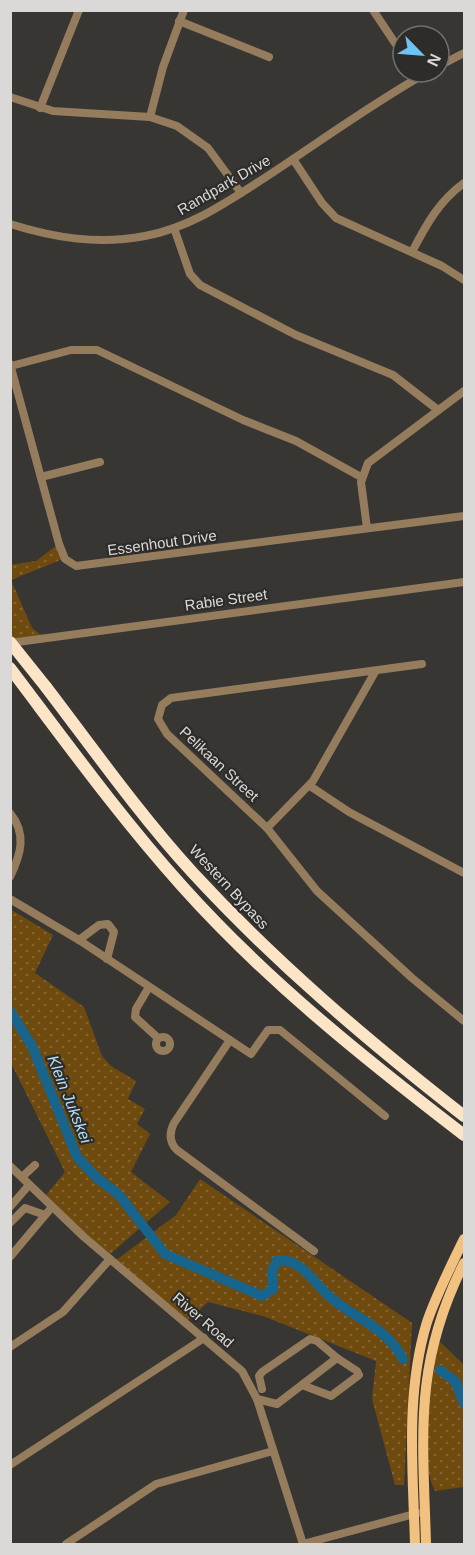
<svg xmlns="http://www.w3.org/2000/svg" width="475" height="1555" font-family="Helvetica,sans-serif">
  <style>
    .green { fill: url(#green-dots) }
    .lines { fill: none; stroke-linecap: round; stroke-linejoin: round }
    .river { stroke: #17648c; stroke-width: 10 }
    .minor { stroke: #957c5d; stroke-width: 8 }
    .major { stroke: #f3c17f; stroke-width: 10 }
    .highway { stroke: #fce4c6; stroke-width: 12 }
    .highway-bridge { stroke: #fce4c6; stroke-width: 12 }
    .labels { text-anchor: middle; stroke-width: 4.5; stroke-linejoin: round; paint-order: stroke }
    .street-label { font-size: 15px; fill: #dbd9d8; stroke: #2e2c29 }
    .water-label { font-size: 16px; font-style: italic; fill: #b2ddf9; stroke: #2e2c29 }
  </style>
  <defs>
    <pattern id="green-dots" width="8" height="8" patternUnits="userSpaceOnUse" patternTransform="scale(1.5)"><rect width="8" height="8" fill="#6f4a0e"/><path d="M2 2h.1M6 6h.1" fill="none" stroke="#836430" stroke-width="1.8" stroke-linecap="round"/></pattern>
  </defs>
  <rect width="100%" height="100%" fill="#383633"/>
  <g class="green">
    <polygon points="57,545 63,559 11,580 32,628 45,638 18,644 11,634 10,565 36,561"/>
    <polygon points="10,909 53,935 35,973 84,1007 102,1056 111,1066 136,1081 128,1099 145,1109 137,1124 150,1134 131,1172 170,1202 108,1256 46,1195 65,1172 11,1063"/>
    <polygon points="200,1179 412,1323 404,1485 395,1485 372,1399 376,1361 263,1316 208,1302 187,1321 115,1261 176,1215"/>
    <path d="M439,1341L464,1365V1487L435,1491C416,1453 432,1382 439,1341Z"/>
  </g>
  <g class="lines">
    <g class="river">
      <path d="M10,1011L32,1046L77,1157L96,1177L119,1195L165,1254L262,1296L273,1289L272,1272L277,1260C301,1258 313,1282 329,1296C354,1319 386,1326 403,1359"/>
      <polyline points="440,1370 455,1381 464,1403"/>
    </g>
    <g class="minor">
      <polyline points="373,10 403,55"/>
      <polyline points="179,21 269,57"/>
      <polyline points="439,66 464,53"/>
      <polyline points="10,97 53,111 150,117 177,126 208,148 241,193"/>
      <polyline points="40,108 79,10"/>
      <polyline points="150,117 163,67 184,10"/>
      <polyline points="293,159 322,203 336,218 442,266 464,280"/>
      <path d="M10,224C55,238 98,245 145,236C189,228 226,203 263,179C318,143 371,104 428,72"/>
      <polyline points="174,228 190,274 200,285 296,335 393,375 438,410"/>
      <path d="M412,252C426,225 439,201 464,183"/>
      <polyline points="10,364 59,544 65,559 76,566 464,516"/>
      <polyline points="11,366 71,350 97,350 243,420 296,441 361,477"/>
      <polyline points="41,477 100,462"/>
      <polyline points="367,528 361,482 368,463 464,391"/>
      <polyline points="10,643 464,582"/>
      <polyline points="422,664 171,698 162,705 158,719 167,734 267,828 317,891 412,978 464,1021"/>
      <polyline points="310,786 349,812 464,873"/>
      <path d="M10,813C27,834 21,854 10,877"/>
      <polyline points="267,828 313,781 375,672"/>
      <polyline points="10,899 79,940 251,1054 268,1030 280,1030 385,1116"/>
      <polyline points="79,940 99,925 108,924 114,932 107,959"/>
      <polyline points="149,987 136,1009 135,1017 158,1038"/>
      <circle cx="163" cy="1044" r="7"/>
      <path d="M230,1040L174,1123C169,1133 169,1142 177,1150L314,1251"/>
      <polyline points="10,1166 84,1237 242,1371 257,1399 303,1544"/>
      <polyline points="22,1177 35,1165"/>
      <polyline points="10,1207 29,1185"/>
      <polyline points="10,1223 25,1208 45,1215"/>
      <polyline points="10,1257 52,1207"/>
      <polyline points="10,1347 63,1312 110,1259"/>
      <polyline points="262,1389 259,1376 262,1372 310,1339 317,1341 337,1358"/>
      <polyline points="257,1399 277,1404 337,1358 357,1371 359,1375 331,1396 302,1385"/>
      <polyline points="10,1465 204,1338"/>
      <polyline points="66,1544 156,1484 273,1451"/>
      <polyline points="303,1544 418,1513"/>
    </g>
    <g class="major">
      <path d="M415,1544C413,1471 405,1394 427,1322C437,1293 451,1266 464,1239"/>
      <path d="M426,1544C423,1435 413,1365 464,1263"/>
    </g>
    <g class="highway">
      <path d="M10,668C66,742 120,817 182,886C266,980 365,1059 464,1135"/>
      <path d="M46,687C94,750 140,815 193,873C276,963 368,1041 464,1116"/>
    </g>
    <polyline class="highway-bridge" points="10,642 46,687"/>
  </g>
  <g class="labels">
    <g class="street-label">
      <text transform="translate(224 185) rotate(-30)" y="5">Randpark Drive</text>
      <text transform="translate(162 543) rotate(-8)" y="5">Essenhout Drive</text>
      <text transform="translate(226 600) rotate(-8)" y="5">Rabie Street</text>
      <text transform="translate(219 764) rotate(43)" y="5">Pelikaan Street</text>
      <text transform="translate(229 887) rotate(47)" y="5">Western Bypass</text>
      <text transform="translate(203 1320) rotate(41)" y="5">River Road</text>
    </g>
    <g class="water-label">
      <text transform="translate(70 1099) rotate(68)" y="6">Klein Jukskei</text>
    </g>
  </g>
  <rect width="475" height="1555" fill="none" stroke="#dbd9d8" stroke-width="24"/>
  <g transform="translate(421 54) rotate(115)"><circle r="28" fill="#2e2c29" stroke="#73716f" stroke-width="1.5"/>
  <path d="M0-4.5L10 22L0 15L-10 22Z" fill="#6fc2f4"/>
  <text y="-9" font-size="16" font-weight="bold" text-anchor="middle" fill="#dbd9d8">N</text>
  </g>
</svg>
